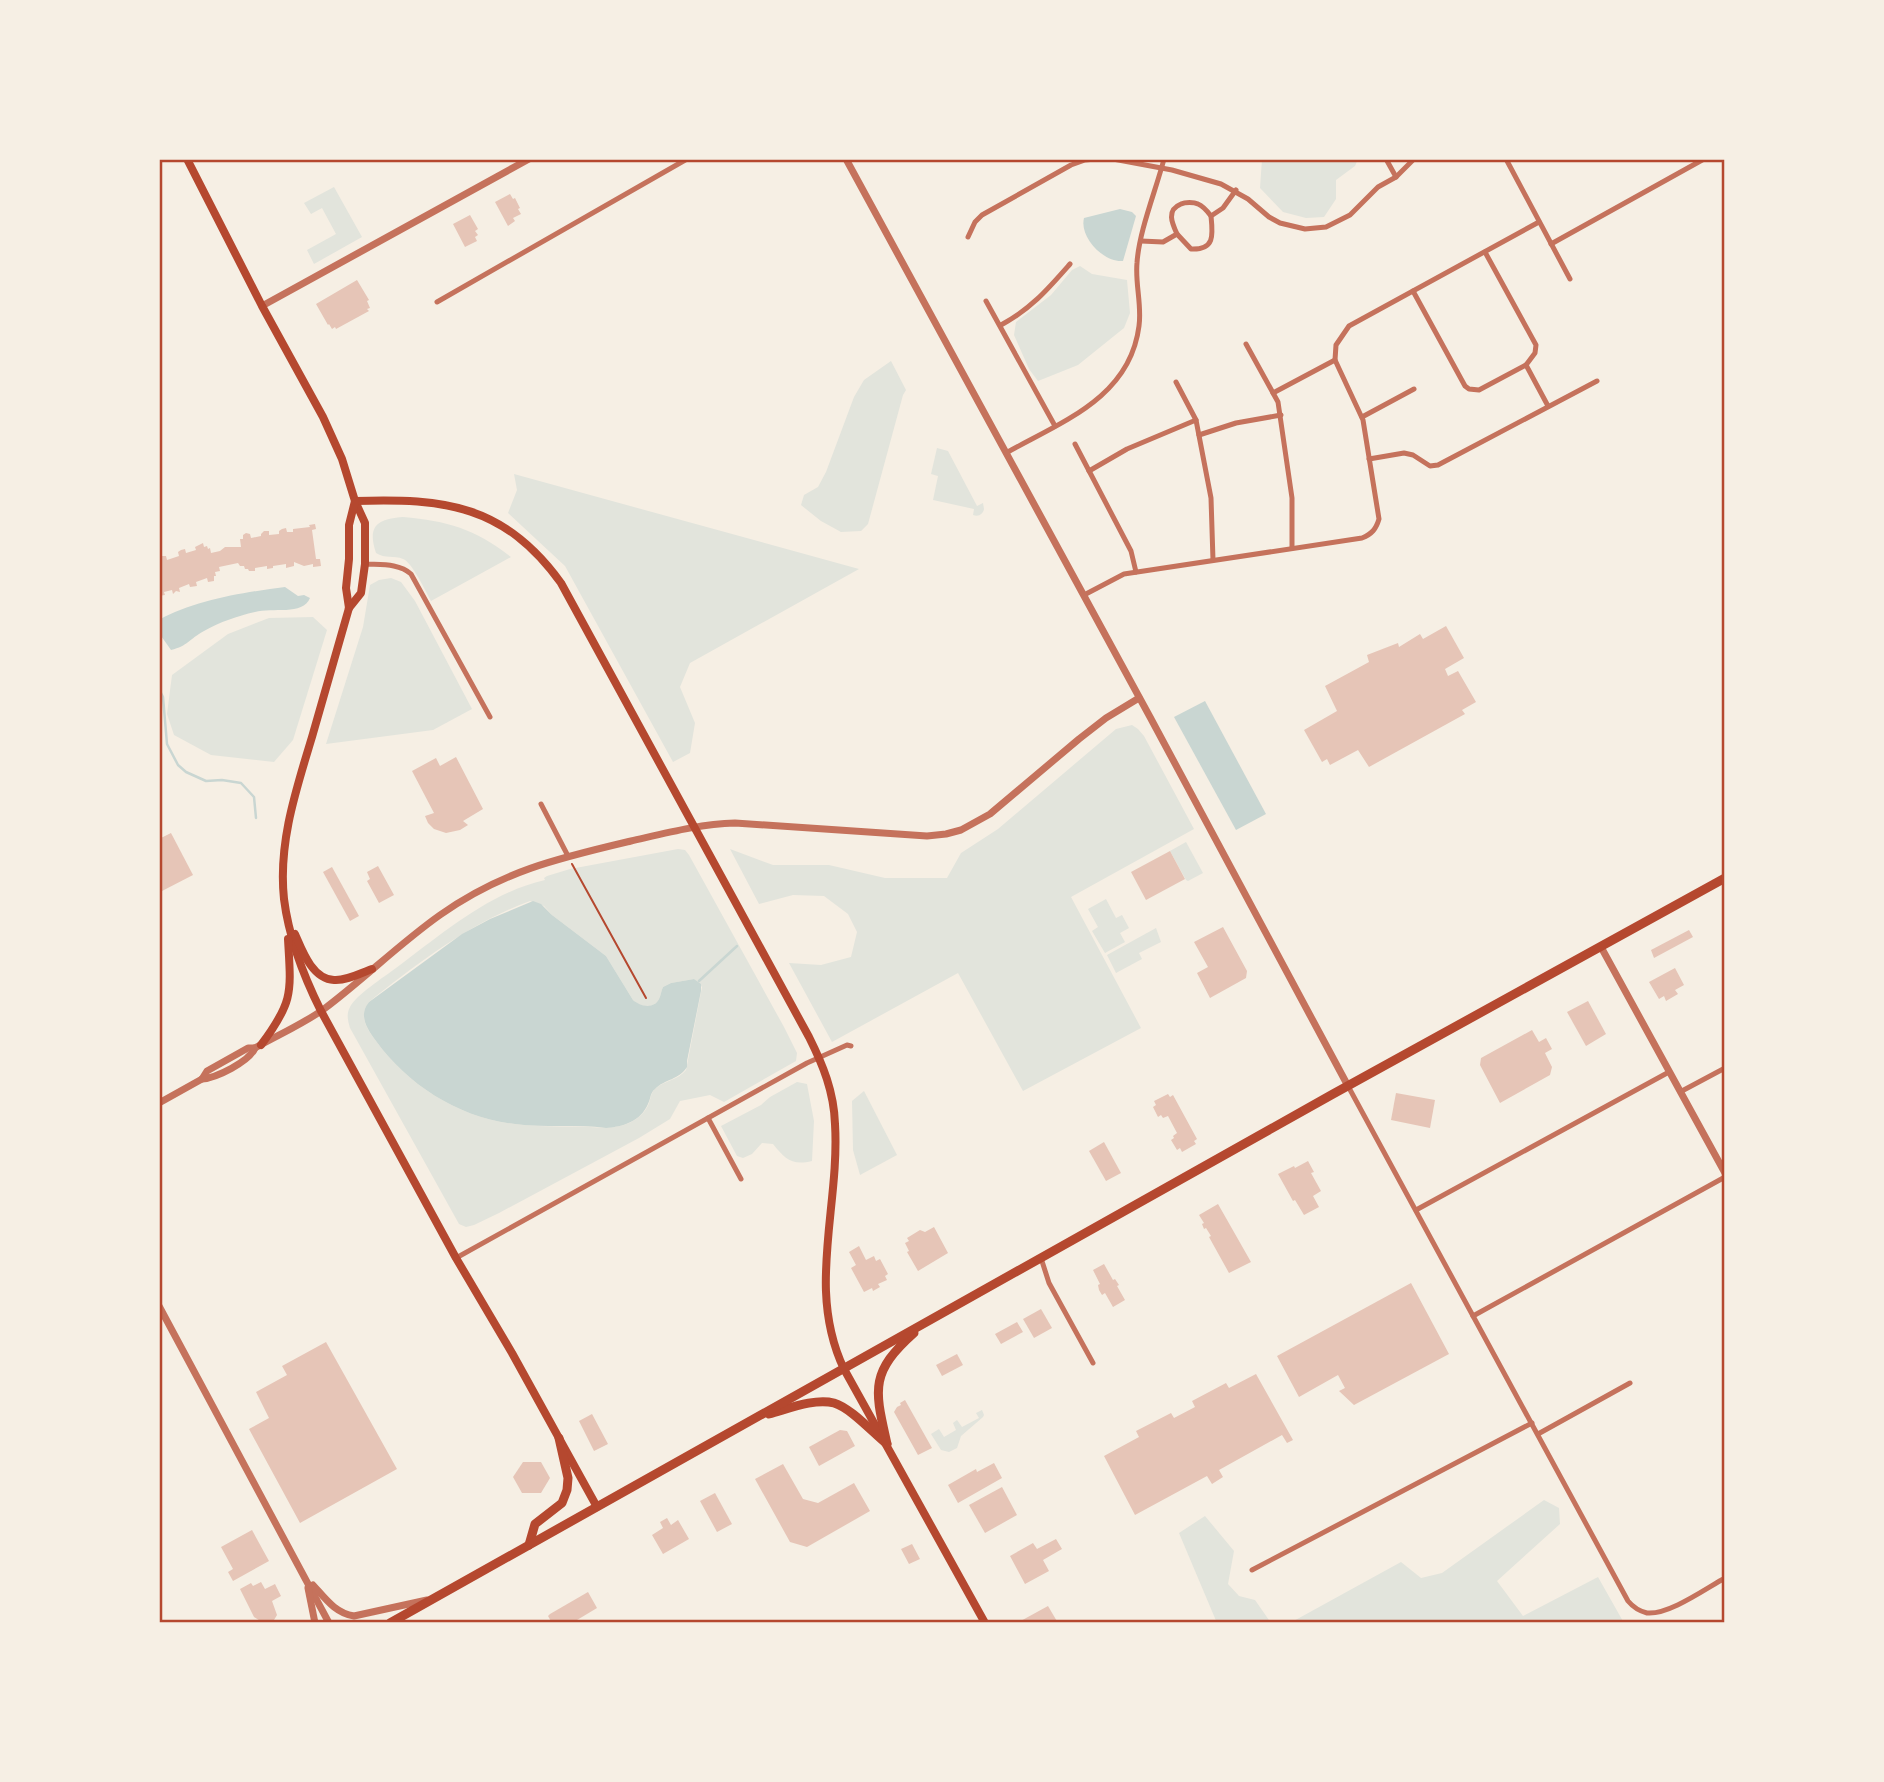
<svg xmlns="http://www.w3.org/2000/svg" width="1884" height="1782" font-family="Manrope,sans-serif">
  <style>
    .green { fill: #e2e4dc; fill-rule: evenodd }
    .water { fill: #c9d6d2 }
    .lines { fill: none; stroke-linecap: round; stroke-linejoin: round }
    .stream { stroke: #c9d6d2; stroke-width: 2.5 }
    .building { fill: #e6c5b7 }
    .path { stroke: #b5482f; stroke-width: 2 }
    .minor { stroke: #c5725c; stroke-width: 5 }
    .tertiary { stroke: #c5725c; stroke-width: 7 }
    .secondary { stroke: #b5482f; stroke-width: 8 }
    .primary { stroke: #b5482f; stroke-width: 9 }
    .neatline { fill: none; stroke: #b5482f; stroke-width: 2.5 }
  </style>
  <rect width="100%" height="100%" fill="#f6efe4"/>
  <g class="green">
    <polygon points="1262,159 1358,159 1355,166 1336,180 1336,199 1324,217 1306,218 1283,212 1260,188"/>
    <polygon points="334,187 362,237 314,264 307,250 336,234 322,208 311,214 304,203"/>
    <polygon points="1080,266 1092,274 1127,280 1130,313 1124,328 1078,365 1038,381 1029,369 1014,335 1016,322 1051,295 1072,270"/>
    <polygon points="891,361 906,390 903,395 868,524 861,531 841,532 821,521 801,505 804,495 818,487 826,472 854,397 864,380"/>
    <path d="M937,448L948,451L977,506L983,503L984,509C983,514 979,517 973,515L974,509L933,500L938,476L931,474Z"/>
    <polygon points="514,474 859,569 690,663 680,687 695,723 690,753 673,762 565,566 508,513 517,490"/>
    <path d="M403,517C448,521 475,529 511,557L431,601C426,592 412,562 403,559C394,555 385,559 376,553C367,526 377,519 403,517Z"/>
    <polygon points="391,578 401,582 415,601 472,709 433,730 326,744 363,627 370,585 379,580"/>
    <polygon points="313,617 327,630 293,740 274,762 211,755 174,735 167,714 172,675 228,634 269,618"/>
    <polygon points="1132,725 1138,729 1144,736 1194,829 1071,897 1141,1028 1023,1091 958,973 832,1042 789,963 821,965 851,957 857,932 848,914 824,896 793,895 759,904 730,849 773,865 829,865 885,878 947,878 961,853 998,829 1116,729"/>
    <polygon points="1186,842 1203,873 1188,881 1186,880 1170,851"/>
    <path d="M678,849L685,850L689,855L784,1027L797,1053L796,1061L724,1102L710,1095L680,1101L670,1119L639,1138L499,1213L474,1225L466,1227L459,1224L350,1028C348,1021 346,1014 350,1007C356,995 384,977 396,968C442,934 488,893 545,880L544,878L547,876L570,869ZM530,901L544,906L552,915L606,956L633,1000C640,1007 653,1010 659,999C661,995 661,991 663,987L671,983L694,979L702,987L686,1070C678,1080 666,1080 656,1088C651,1092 651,1097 649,1103C642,1121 623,1127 606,1128C576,1125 545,1128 515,1124C459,1118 408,1085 376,1041C367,1029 358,1016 369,1002C416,964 472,922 530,901Z"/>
    <polygon points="1106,899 1116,918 1122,915 1129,928 1120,933 1125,942 1105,953 1092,931 1098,927 1088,909"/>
    <polygon points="1156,928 1161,942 1139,953 1142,959 1116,973 1107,955"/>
    <path d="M797,1082L807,1084L814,1121L812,1161C792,1166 785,1159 773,1144L762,1143L752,1154L743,1158L737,1156L721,1126L761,1105L770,1097Z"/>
    <polygon points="864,1091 897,1155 860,1175 853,1150 852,1101"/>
    <polygon points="982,1410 984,1415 983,1417 961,1436 957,1448 949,1452 941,1450 931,1434 939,1429 944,1437 956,1430 953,1423 957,1420 962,1427 979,1418 976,1413"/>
    <polygon points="1544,1500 1559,1508 1560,1524 1497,1581 1523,1616 1598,1577 1624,1623 1290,1623 1401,1562 1421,1578 1442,1573"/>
    <polygon points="1205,1516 1234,1551 1228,1584 1239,1596 1255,1600 1271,1623 1217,1623 1179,1533"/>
  </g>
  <g class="water">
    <path d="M1120,209L1132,212L1136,216L1123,261C1104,263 1079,237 1084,218Z"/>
    <path d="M285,587L298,596L304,595L310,598C303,616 272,607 255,612C237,616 220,622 204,631C189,639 188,646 171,650L159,633V620C194,600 246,592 285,587Z"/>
    <polygon points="1205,701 1266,814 1236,830 1174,717"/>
    <path d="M533,901L541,904L552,915L606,956L633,1000C640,1006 653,1010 659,999C661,995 661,991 663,987L671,983L694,979L701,984V991L687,1061V1067C679,1080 665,1079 655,1089C650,1093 651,1098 648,1104C641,1121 623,1127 606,1128C576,1124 545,1128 515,1124C459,1118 408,1085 376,1041C367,1029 358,1015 369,1002L462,934L490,919Z"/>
  </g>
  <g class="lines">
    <g class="stream">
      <polyline points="161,693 163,697 167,744 178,765 186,772 206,781 222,780 241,783 254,797 256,818"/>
      <polyline points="699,981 737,946"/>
    </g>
  </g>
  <g class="building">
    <polygon points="510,194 513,199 515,198 520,208 518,209 521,214 513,218 515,221 508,226 495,202"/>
    <polygon points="470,215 478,229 475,231 478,235 475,237 477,241 465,247 453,224"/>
    <polygon points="357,280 369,300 367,301 370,308 367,309 369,311 336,329 335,327 332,329 329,324 328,325 316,304"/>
    <polygon points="315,524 316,529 312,530 316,559 320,559 321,566 313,567 313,564 304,566 294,562 294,566 286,568 286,564 273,566 273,568 267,569 267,566 255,568 255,571 249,571 248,569 245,569 244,566 240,566 238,563 219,567 220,571 215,572 216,576 214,576 214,581 208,582 207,578 196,582 197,586 190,587 189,584 179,588 180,592 176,591 173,594 172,590 164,592 165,595 159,596 159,558 162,556 166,556 167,560 179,556 178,552 181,550 185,549 186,553 196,550 195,547 203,543 204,547 207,546 208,549 210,548 211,553 220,551 225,547 241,547 240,539 243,539 243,535 246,533 250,534 251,538 261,536 261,534 264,531 269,531 269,535 279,534 279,531 282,529 286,528 287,532 293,532 293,529 310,527 309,525"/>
    <polygon points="1446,626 1464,658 1445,669 1448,676 1458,671 1476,702 1462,710 1465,714 1369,767 1358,750 1330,765 1327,759 1322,762 1304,730 1337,711 1325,686 1369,662 1367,655 1398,643 1399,647 1420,634 1423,639"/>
    <polygon points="456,757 483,809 463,821 468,825 460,830 446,833 434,829 428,823 425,816 434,813 412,771 436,758 440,766"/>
    <polygon points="171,833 193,875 162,891 159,887 159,839"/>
    <polygon points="1170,851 1185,879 1146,900 1131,872"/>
    <polygon points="378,866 394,895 379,903 367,881 370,879 367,872"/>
    <polygon points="332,867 359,916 350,921 323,872"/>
    <polygon points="1223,927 1247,971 1246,978 1210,998 1197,973 1208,967 1194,942"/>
    <polygon points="1689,930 1693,937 1654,958 1651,950"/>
    <polygon points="1675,968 1684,985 1675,990 1678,994 1666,1001 1664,996 1659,999 1649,982"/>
    <polygon points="1588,1001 1606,1034 1586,1046 1567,1012"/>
    <polygon points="1532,1030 1539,1042 1546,1038 1552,1049 1545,1053 1552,1067 1550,1075 1500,1103 1480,1065 1481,1058"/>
    <polygon points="1396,1093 1435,1100 1430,1128 1391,1120"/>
    <polygon points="1168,1094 1170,1097 1173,1095 1197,1139 1194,1141 1196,1144 1182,1152 1180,1148 1177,1150 1171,1140 1174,1138 1173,1136 1177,1133 1168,1116 1163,1118 1161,1115 1158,1117 1153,1107 1156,1105 1154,1101"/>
    <polygon points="1104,1142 1121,1173 1106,1181 1089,1151"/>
    <polygon points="1308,1161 1314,1172 1311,1173 1321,1191 1313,1196 1319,1207 1304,1215 1295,1200 1293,1201 1278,1174 1294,1166 1295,1168"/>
    <polygon points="1218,1204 1251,1262 1229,1273 1209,1237 1211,1236 1206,1228 1204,1229 1202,1224 1204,1223 1199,1215"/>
    <polygon points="934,1227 948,1253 918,1271 907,1252 909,1251 905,1243 909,1241 907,1238 920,1230 925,1232"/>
    <polygon points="859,1246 866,1260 874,1256 876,1261 880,1259 888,1274 885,1276 887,1280 878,1284 880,1287 873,1291 872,1288 864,1292 851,1268 856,1265 849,1252"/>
    <polygon points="1104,1264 1113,1280 1115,1279 1119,1285 1117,1286 1125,1300 1113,1307 1105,1293 1102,1295 1099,1290 1098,1285 1100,1284 1093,1270"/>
    <polygon points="1411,1283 1449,1354 1354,1405 1339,1391 1345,1388 1338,1375 1299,1397 1277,1356"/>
    <polygon points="1041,1309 1052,1328 1034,1338 1023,1319"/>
    <polygon points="1017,1322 1023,1332 1001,1344 995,1334"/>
    <polygon points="326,1342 397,1469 300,1523 249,1429 269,1418 256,1392 287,1375 282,1366"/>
    <polygon points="957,1354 963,1365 942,1376 936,1365"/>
    <polygon points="1256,1374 1293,1440 1287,1443 1282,1435 1219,1470 1223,1477 1212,1484 1207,1476 1135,1515 1104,1456 1139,1437 1136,1431 1171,1413 1174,1418 1195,1407 1192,1401 1226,1383 1229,1388"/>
    <polygon points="905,1400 932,1448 918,1455 894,1412 897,1407 901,1405 900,1403"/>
    <polygon points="592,1414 608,1444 594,1451 579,1421"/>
    <polygon points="840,1430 847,1431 855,1446 819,1466 809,1447"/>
    <polygon points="523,1462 541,1462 550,1478 541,1493 522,1493 513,1477"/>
    <polygon points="994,1463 1002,1478 958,1503 948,1485 976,1469 977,1472"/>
    <polygon points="783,1464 803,1499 818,1503 854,1483 870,1511 807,1547 790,1542 755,1479"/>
    <polygon points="1002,1487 1017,1515 985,1533 969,1505"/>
    <polygon points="715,1493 732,1524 717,1532 700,1501"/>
    <polygon points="667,1518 671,1525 678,1520 689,1539 663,1554 652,1535 663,1528 660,1522"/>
    <polygon points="252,1530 269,1561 233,1581 228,1572 233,1569 221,1547"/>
    <polygon points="1056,1539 1062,1549 1043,1560 1049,1571 1025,1584 1010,1556 1033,1543 1037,1549"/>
    <polygon points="912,1544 920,1559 909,1564 901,1549"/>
    <polygon points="261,1582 265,1589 275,1584 281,1596 272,1601 277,1615 274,1620 270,1623 262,1622 254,1617 240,1589 251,1583 253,1586"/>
    <polygon points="588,1592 597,1608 572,1623 552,1623 548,1616 550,1614"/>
    <polygon points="1048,1606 1058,1623 1017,1623"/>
  </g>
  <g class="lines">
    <polyline class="path" points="572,864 646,998"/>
    <g class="minor">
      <polyline points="1113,159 1172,170 1221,184 1248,199 1269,217 1280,223 1305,229 1326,227 1350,215 1378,187 1396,177 1414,159"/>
      <polyline points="1386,159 1396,177"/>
      <polyline points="1506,159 1570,279"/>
      <path d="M1177,234C1172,223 1166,210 1181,204C1185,202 1194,202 1198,204C1203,206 1208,212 1211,216"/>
      <polyline points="968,237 975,222 982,215 1071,165 1085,160 1095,159"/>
      <path d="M1141,241L1163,242L1177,234L1191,249C1215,250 1213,235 1211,216L1223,208L1236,190"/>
      <polyline points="1551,244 1704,159"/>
      <polyline points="1413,291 1465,386 1469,389 1479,390 1526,365 1535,353 1536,345 1485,252"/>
      <polyline points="986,301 1055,426"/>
      <polyline points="437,302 687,159"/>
      <path d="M1001,325C1031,309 1048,289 1070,264"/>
      <polyline points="1246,344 1278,402 1292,498 1292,548"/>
      <polyline points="1526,365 1548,406"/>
      <polyline points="1176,382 1196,420 1211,498 1213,560"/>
      <polyline points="1273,393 1335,360"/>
      <polyline points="1362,417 1414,389"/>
      <polyline points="1199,435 1236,423 1281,415"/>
      <polyline points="1075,444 1131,551 1136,572"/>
      <path d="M1006,453C1061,422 1130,398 1139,326C1142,305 1135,284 1137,263C1139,231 1156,190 1164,159"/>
      <polyline points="1369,459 1404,453 1413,455 1430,466 1438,465 1597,381"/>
      <polyline points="1089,471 1127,449 1196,420"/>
      <path d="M365,564C380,565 399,563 411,574L490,717"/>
      <path d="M1084,595L1124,574L1362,538C1372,534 1376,529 1379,519L1363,420L1335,360L1336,345L1349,326L1539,222"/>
      <polyline points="541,804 568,856"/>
      <path d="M1348,1086L1628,1601C1633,1607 1639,1611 1647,1613C1669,1615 1705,1589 1725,1578"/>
      <polyline points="1680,1092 1725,1068"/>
      <polyline points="708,1118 741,1179"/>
      <polyline points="1416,1210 1669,1072"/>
      <polyline points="456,1258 807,1063 847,1045 851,1046"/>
      <polyline points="1041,1258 1049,1283 1093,1363"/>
      <polyline points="1473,1316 1725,1177"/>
      <polyline points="1538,1434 1630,1383"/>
      <polyline points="1252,1570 1532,1423"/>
    </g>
    <g class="tertiary">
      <polyline points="846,159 1150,717 1348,1086"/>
      <polyline points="262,306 529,159"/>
      <polyline points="1601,947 1725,1173"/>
      <path d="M202,1079C216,1078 249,1062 255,1048"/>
      <path d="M159,1103L202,1079L207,1071L248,1048H255C278,1035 303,1024 324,1009C364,979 399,944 440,915C502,871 559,858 631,841C666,833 700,824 735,823L927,836L946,834L961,830L990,814L1079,739L1106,718L1139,698"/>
      <polyline points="159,1306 329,1623"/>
      <path d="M313,1585C325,1598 335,1613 354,1616L427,1600"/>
      <polyline points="308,1588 315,1623"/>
    </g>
    <g class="secondary">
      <polyline points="187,159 262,306 323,417 342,459 355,501 365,523 365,564 361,593 349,608"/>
      <path d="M355,501C445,498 505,505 561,583L809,1037C823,1065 834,1092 835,1124C840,1208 806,1289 844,1369L985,1623"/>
      <path d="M355,501L349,525V559L346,588L349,608C337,651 324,694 312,737C296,790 278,843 284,899C289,939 303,975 321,1011L456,1258L512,1353L597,1507"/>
      <path d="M295,934C302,950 312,979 334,980C346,981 361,973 372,969"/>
      <path d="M261,1045C294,1001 291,992 288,939"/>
    </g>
    <g class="primary">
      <path d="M769,1414C788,1409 814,1398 834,1403C851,1408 873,1433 887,1444"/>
      <path d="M887,1444C875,1390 869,1373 914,1333"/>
      <polyline points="529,1545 535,1524 562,1503 567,1490 568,1478 559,1438"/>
      <polyline points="390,1623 1333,1094 1725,878"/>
    </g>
  </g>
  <rect width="1884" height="1782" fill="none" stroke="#f6efe4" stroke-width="322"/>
  <rect x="161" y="161" width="1562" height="1460" class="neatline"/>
</svg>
